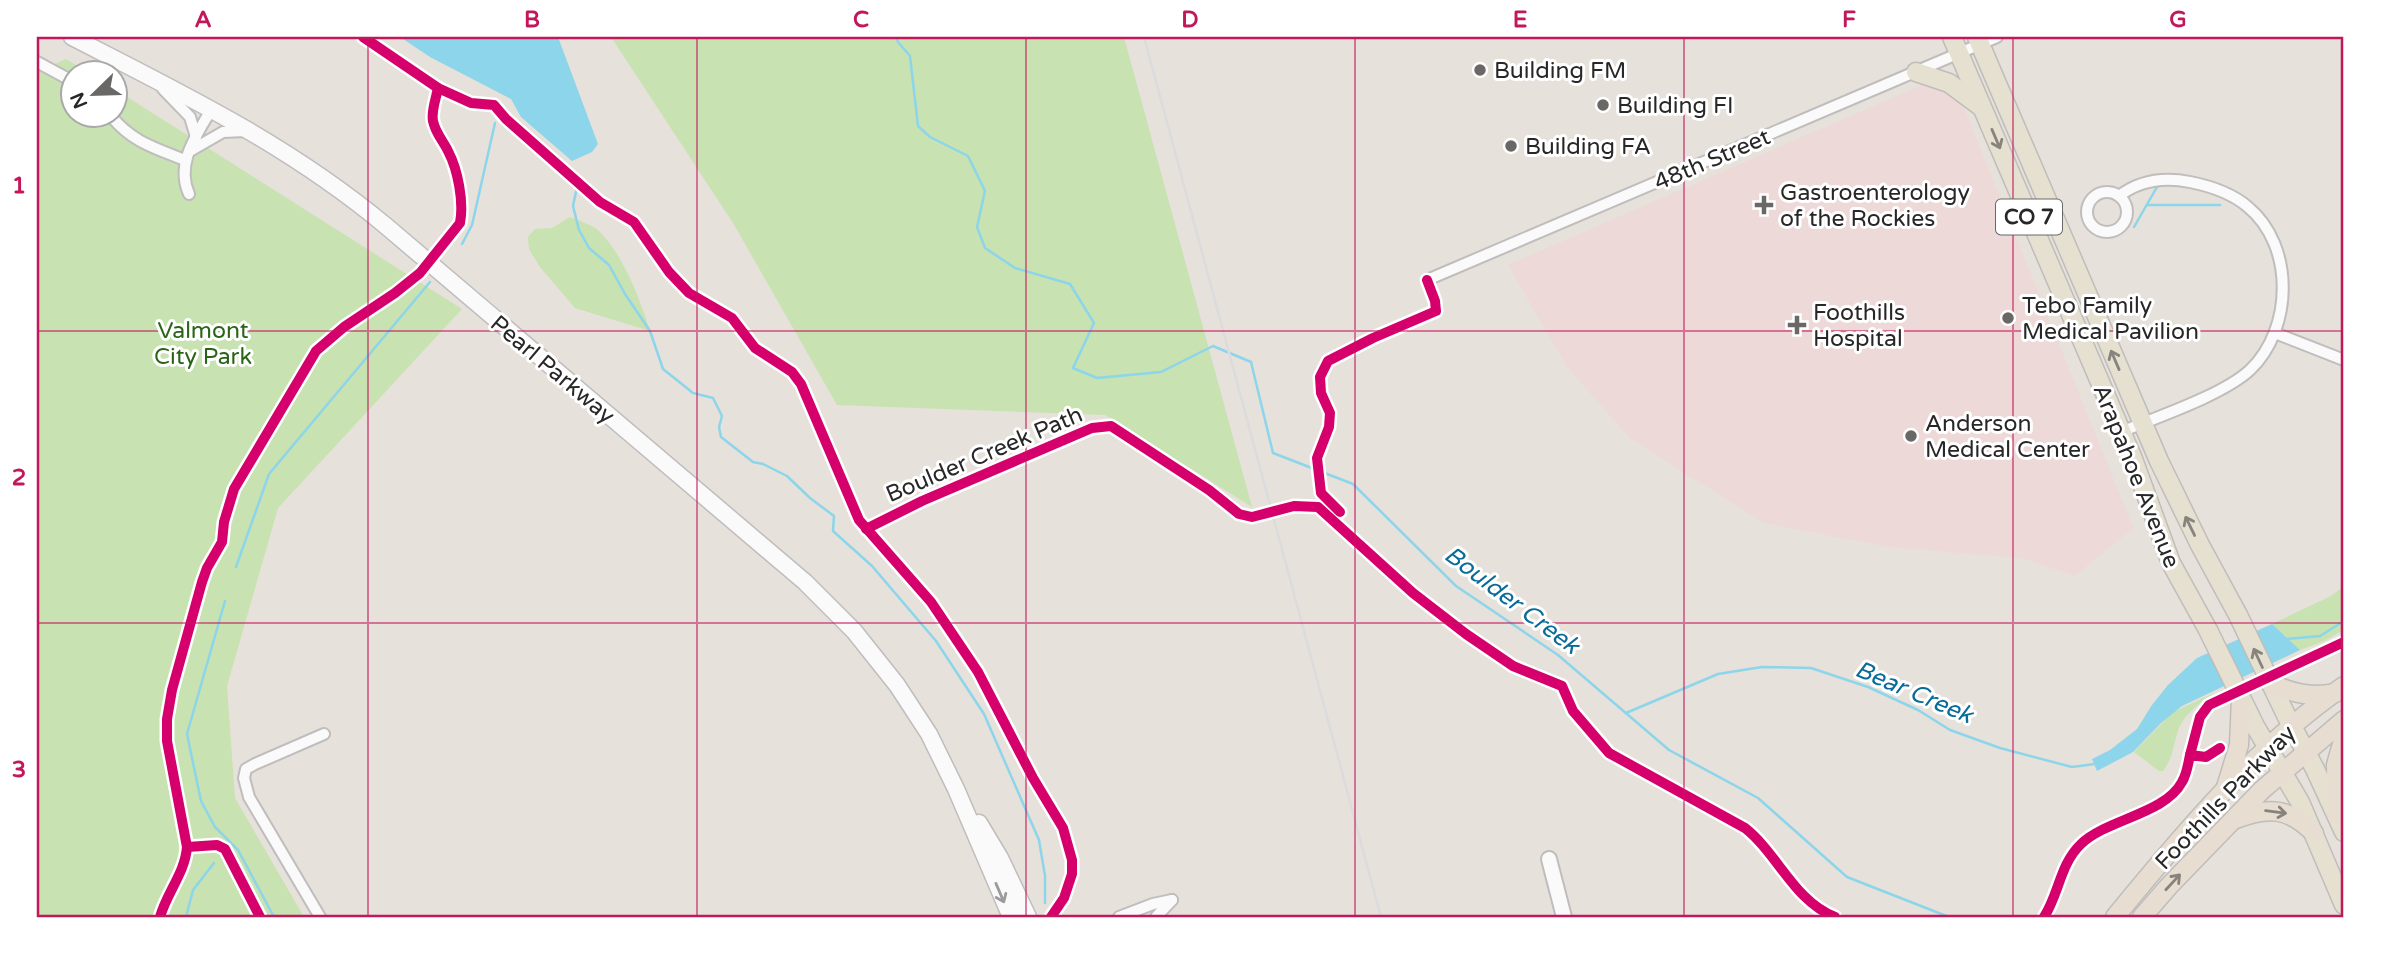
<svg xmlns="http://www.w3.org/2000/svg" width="2381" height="954" font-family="'Varela Round',sans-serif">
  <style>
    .medical { fill: #edd9d8 }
    .green { fill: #c8e2b2 }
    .water { fill: #8cd5ea }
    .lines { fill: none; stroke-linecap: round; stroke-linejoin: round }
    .stream { stroke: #8cd5ea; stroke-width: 2.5 }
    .minor-casing { stroke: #bfbdbd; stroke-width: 14 }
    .tertiary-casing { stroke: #bfbdbd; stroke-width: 18 }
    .secondary-casing { stroke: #bfbdbd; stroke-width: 19 }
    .primary-casing { stroke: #bfbdbb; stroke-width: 21 }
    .trunk-casing { stroke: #bfbdbb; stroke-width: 21 }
    .minor { stroke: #fbfafa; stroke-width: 10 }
    .tertiary { stroke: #fbfafa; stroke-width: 14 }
    .secondary { stroke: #fbfafa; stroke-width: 16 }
    .primary { stroke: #e6e0d1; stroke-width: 18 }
    .trunk { stroke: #e7ddd1; stroke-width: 18 }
    .rail { stroke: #dcdbdd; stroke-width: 2.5 }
    .cycleway-casing { stroke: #fff; stroke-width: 15 }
    .cycleway { stroke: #d6006c; stroke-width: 10 }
    .oneway { stroke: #86847c }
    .oneway2 { stroke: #87827c }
    .oneway3 { stroke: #9c9b9b }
    .grid { fill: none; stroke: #c2185b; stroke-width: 2; stroke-opacity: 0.55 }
    .poi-dot { fill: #6a6866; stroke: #fff; stroke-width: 2.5 }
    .labels { text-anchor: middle; stroke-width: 6; stroke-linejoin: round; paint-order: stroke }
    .shield { fill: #fff; stroke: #686868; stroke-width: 2 }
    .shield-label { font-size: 21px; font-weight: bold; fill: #272727 }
    .poi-label { font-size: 23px; fill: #272727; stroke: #fff; text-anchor: start }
    .street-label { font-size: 23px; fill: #272727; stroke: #fff }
    .park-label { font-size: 23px; fill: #296417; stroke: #fff }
    .water-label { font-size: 24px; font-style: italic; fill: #096b98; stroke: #fff }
    .neatline { fill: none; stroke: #c2185b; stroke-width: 2.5 }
    .grid-label { font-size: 23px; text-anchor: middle; font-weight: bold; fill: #c2185b }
  </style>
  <rect width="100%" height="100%" fill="#e6e1db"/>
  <polygon class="medical" points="1950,73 2133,528 2075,576 2021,558 1889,547 1764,523 1631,439 1567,367 1508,265"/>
  <g class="green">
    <polygon points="611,37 1124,37 1252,507 1105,415 837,405 733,223"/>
    <polygon points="66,59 89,73 74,74 74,116 116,116 116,90 462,309 278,508 227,686 235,798 304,917 37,917 37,72"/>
    <path d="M570,217C579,221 594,225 600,232C624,257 640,299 650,331L575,308L540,267L529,249L528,237L535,229L552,228Z"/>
    <polygon points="2344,586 2344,630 2324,641 2300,650 2272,624 2331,596"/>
    <path d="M2214,693C2200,703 2181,716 2177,734C2173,748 2172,759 2163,771H2159L2134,752L2173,712Z"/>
  </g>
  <g class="water">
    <polygon points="400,37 558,37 598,144 592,152 572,161 521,117 511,99 430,57"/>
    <polygon points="2272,624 2300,650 2182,706 2161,723 2133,752 2097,771 2092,759 2110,750 2137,729 2152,705 2168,685 2197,658"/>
  </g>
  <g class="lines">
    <g class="stream">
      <polyline points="896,37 898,42 910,56 918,126 930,137 968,156 985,191 977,227 985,248 1015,268 1070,284 1094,323 1073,368 1097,378 1161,372 1213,346 1251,362 1273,453 1353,484 1456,586 1558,655 1669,750 1758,798 1847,877 1949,917"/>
      <polyline points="577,187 573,206 579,230 589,248 609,265 625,294 650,331 663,369 693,393 713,398 722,416 719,427 721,437 753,462 763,464 787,476 810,498 834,516 833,531 872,566 936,641 984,714 1039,840 1045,876 1045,903"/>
      <polyline points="2147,205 2220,205"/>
      <polyline points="2134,227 2157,187"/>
      <polyline points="462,244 472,225 495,123"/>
      <polyline points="236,567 269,474 430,282"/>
      <polyline points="225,601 187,734 201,801 215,827 238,850 274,917"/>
      <polyline points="2285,639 2320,636 2344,621"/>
      <polyline points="1626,713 1718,674 1762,667 1811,668 1868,687 1918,710 1950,730 2000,748 2072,767 2095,764"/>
      <polyline points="186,917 193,890 214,863"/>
    </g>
    <g class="minor-casing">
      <g id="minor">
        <polyline points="37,62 74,82"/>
        <polyline points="163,89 190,117 196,137"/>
        <path d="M111,116C132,142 155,148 185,160"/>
        <polyline points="190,151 223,132 246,131"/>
        <circle cx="2107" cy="212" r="20"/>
        <path d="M189,194C175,163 197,135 212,108"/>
        <path d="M2119,196C2140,180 2165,177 2190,182C2210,186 2233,194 2248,207C2295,246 2293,329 2250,370C2223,395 2157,417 2121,432"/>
        <polyline points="1427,280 1997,37"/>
        <polyline points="2275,333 2344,360"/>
        <polyline points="320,917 249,797 244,778 246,769 255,764 324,734"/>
        <polyline points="1119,917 1153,904 1172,900"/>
        <polyline points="1156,917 1172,900"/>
      </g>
    </g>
    <g class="tertiary-casing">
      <polyline id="tertiary" points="1549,859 1564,917"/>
    </g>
    <g class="secondary-casing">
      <g id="secondary">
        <path d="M72,37C183,94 289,145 386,226L805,582L854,631L897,685L929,734L956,789L1011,917"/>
        <polyline points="979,823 1000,858 1028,917"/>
      </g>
    </g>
    <g class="primary-casing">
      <g id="primary">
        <polyline points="1952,37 2133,459 2171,563 2208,630 2255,726 2300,802 2344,905"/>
        <polyline points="1977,37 2159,461 2200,545 2238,615 2287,717 2315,769 2344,832"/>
        <polyline points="1916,72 1949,83 1980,106"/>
      </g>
    </g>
    <g class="trunk-casing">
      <g id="trunk">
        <path d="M2270,683C2292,693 2310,698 2335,693"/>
        <polyline points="2226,787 2239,745 2241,699"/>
        <polyline points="2337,815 2336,765 2344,737"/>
        <path d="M2236,819C2269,806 2289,808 2314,833"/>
        <path d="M2115,917C2182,835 2256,746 2344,686"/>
        <polyline points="2142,917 2169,886 2262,790 2344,720"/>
      </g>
    </g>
    <use href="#minor" class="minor"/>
    <use href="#tertiary" class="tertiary"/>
    <use href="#secondary" class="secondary"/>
    <use href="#primary" class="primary"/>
    <use href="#trunk" class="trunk"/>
    <polyline class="rail" points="1144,37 1381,917"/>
    <g class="cycleway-casing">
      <g id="cycleway">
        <polyline points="363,37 438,88 471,103 494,105 506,119 600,202 634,222 669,272 689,293 732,318 755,348 792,372 801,384 859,520 931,602 978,672 1033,778 1063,828 1072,860 1072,874 1064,898 1051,917"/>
        <polyline points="1340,512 1321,493 1317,458 1329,427 1330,413 1321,393 1320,377 1328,361 1373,338 1436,311 1435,301 1427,280"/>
        <path d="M866,529L922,501L1092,428L1111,426L1209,490L1239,514L1252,517L1294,506L1318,507L1413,593L1466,634L1513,666L1562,686L1573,711L1609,753L1745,828C1778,854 1794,901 1835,917"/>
        <polyline points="2190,755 2200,717 2209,705 2344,642"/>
        <polyline points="187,847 217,845 225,849 260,917"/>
        <path d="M160,917C167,892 185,873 187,847L167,741V719L172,690L202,582L207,568L222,542L224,522L234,489L316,351L344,327L395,293L420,273L460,223C464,202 458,170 448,151C443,141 435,132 433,121C431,111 436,99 438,88"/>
        <path d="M2044,917C2059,894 2060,864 2081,844C2107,819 2165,814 2182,782C2187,774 2188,764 2190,755L2206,757L2220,748"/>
      </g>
    </g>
    <use href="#cycleway" class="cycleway"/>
  </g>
  <defs><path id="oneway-shaft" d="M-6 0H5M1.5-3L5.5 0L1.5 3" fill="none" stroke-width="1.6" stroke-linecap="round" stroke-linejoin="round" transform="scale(1.75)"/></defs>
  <g class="oneway">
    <use href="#oneway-shaft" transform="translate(1996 139) rotate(67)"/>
    <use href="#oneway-shaft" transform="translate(2115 360) rotate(-113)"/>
    <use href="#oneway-shaft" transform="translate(2190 526) rotate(-116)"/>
    <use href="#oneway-shaft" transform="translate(2258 658) rotate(-115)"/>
  </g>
  <g class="oneway2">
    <use href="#oneway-shaft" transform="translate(2276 812) rotate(7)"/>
    <use href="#oneway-shaft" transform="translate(2173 882) rotate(-47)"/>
  </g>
  <use class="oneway3" href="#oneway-shaft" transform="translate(1000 893) rotate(67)"/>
  <path class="grid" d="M368,37V917M697,37V917M1026,37V917M1355,37V917M1684,37V917M2013,37V917M37,331H2344M37,623H2344"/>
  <g class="poi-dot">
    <circle cx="1480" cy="70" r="7"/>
    <circle cx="1603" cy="105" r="7"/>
    <circle cx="1511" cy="146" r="7"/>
    <path d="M1760.5 194.5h7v7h7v7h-7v7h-7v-7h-7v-7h7z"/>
    <circle cx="2008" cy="318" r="7"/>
    <path d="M1793.5 314.5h7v7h7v7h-7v7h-7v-7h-7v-7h7z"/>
    <circle cx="1911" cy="436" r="7"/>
  </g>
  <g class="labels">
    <rect class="shield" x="1996" y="199.5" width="66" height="35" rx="5"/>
    <g class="shield-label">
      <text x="2029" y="224">CO 7</text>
    </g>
    <g class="poi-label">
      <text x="1494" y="78">Building FM</text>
      <text x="1617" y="113">Building FI</text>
      <text x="1525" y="154">Building FA</text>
      <text x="1780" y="200">Gastroenterology<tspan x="1780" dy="26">of the Rockies</tspan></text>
      <text x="2022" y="313">Tebo Family<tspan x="2022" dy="26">Medical Pavilion</tspan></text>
      <text x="1813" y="320">Foothills<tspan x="1813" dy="26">Hospital</tspan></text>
      <text x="1925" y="431">Anderson<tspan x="1925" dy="26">Medical Center</tspan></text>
    </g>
    <g class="street-label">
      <text transform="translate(1712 159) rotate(-23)" y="8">48th Street</text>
      <text transform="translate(553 369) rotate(40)" y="8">Pearl Parkway</text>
      <text transform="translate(984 454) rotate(-23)" y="8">Boulder Creek Path</text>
      <text transform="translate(2137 476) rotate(68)" y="8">Arapahoe Avenue</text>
      <text transform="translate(2225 797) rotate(-46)" y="8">Foothills Parkway</text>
    </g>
    <g class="park-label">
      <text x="203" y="338">Valmont<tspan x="203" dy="26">City Park</tspan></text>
    </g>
    <g class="water-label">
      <text transform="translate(1512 600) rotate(37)" y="8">Boulder Creek</text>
      <text transform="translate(1914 692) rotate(23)" y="8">Bear Creek</text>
    </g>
  </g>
  <rect width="2381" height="954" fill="none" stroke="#ffffff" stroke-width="77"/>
  <g transform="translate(94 94) rotate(247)"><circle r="33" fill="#ffffff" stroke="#a9a9a9" stroke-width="2"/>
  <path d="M0-5L12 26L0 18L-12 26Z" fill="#6a6866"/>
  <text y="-10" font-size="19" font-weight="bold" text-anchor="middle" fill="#272727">N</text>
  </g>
  <rect x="38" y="38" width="2304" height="878" class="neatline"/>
  <g class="grid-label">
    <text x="203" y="27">A</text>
    <text x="532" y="27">B</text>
    <text x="861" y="27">C</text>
    <text x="1190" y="27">D</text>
    <text x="1520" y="27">E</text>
    <text x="1849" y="27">F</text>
    <text x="2178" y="27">G</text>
    <text x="19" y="193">1</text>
    <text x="19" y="485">2</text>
    <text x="19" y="777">3</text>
  </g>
</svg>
